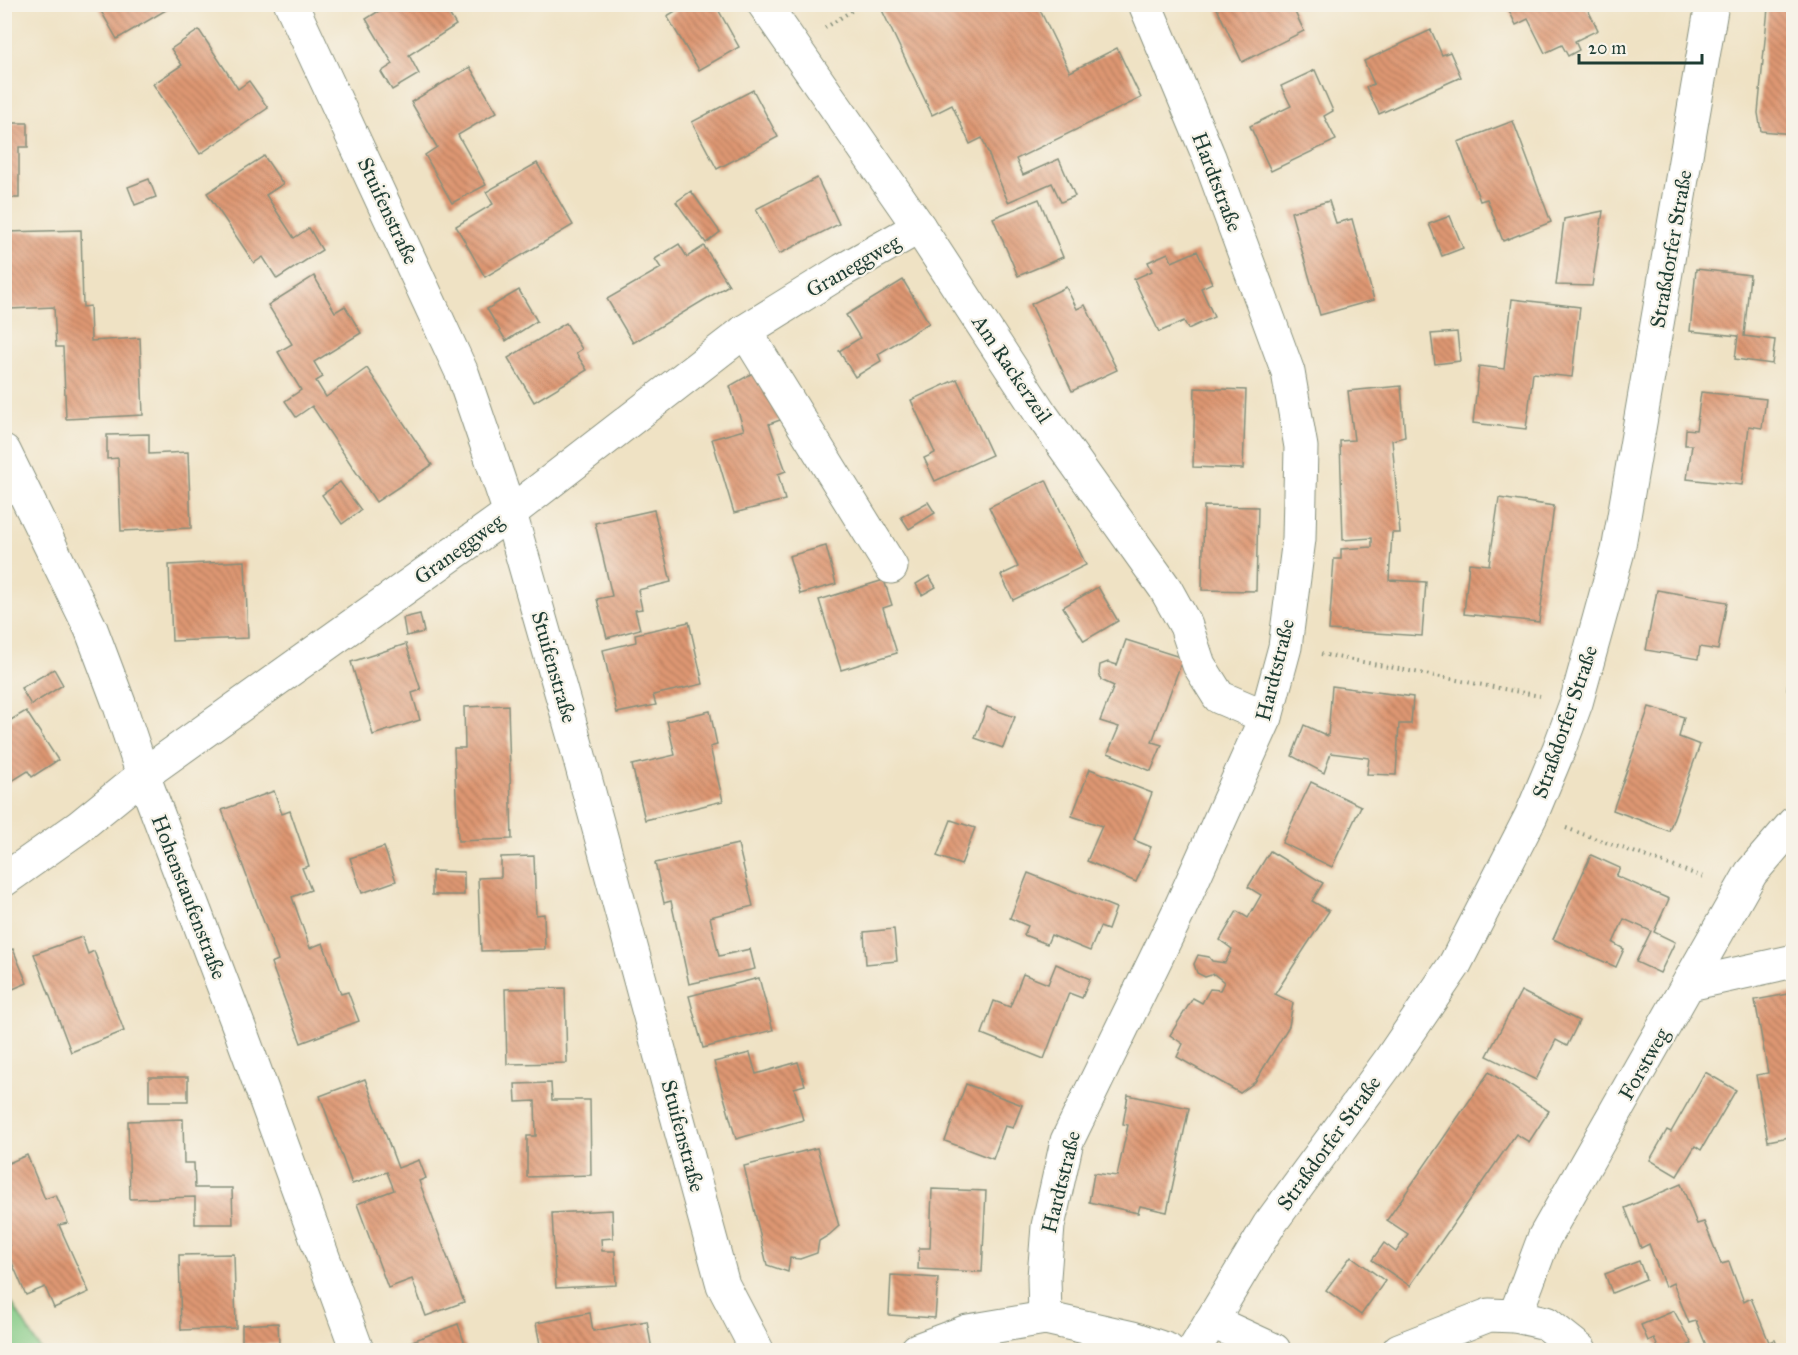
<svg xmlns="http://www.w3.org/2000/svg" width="1798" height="1355" font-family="'IM FELL Great Primer',serif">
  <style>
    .pitch { fill: #83ca85; stroke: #51845c; stroke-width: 1.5 }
    .building { fill: url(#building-back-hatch) }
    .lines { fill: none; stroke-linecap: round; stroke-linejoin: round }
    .minor-casing { stroke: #87907c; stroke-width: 35 }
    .path { stroke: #87907c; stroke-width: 4; stroke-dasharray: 1.5 4.5; stroke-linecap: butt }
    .minor { stroke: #fff; stroke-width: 33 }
    .labels { text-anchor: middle; stroke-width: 4.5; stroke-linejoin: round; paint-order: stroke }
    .street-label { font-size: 21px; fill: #1f3d34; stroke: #f7f3e8 }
  </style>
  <defs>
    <pattern id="building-back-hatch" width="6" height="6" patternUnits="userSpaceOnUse" patternTransform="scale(1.5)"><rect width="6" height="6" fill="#de9772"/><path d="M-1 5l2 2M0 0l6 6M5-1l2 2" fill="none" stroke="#b37c5e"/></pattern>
  </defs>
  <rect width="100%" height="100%" fill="#f7f3e8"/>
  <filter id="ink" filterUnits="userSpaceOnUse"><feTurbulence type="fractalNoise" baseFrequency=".0167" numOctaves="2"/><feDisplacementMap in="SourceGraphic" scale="12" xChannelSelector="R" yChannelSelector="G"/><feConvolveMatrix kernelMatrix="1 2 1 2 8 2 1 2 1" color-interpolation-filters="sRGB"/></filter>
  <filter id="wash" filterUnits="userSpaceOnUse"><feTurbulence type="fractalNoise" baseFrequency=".008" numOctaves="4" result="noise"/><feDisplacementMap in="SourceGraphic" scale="24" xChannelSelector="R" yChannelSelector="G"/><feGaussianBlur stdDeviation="1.35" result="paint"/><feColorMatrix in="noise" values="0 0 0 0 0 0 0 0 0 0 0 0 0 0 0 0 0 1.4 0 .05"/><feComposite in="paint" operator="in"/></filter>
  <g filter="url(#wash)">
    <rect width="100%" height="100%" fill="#efe2c4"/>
    <polygon class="pitch" points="5,1292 41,1350 5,1350"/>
    <g id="blocks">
      <g class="building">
        <polygon points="97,4 169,4 171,7 117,39"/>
        <polygon points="390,4 443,4 456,25 409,55 419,74 392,90 381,72 393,64 366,19"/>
        <polygon points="687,4 715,4 739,47 699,70 667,16"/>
        <polygon points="887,4 1037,4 1070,72 1117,48 1141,98 1016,159 1023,175 1059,159 1075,196 1061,202 1052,183 1008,202 982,138 970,144 952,105 932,115 881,8"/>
        <polygon points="1215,4 1291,4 1304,31 1242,62"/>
        <polygon points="1506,4 1585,4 1598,30 1575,41 1579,50 1568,56 1562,45 1545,53 1528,19 1516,25"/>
        <polygon points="1768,8 1794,10 1794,134 1761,131 1758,113"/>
        <polygon points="199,30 238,89 249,81 268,108 200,154 153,84 182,65 171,49"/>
        <polygon points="1431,30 1442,55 1450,52 1461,77 1379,114 1366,87 1374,84 1364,61"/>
        <polygon points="470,67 497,112 458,135 486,185 452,203 425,155 437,147 411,102"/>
        <polygon points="1315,70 1333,111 1324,116 1336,140 1271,171 1250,126 1291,106 1281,86"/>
        <polygon points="753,90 778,137 717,169 692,122"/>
        <polygon points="1513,121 1551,222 1503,241 1487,199 1480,201 1458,142"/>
        <polygon points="4,123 28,123 28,147 19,147 19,198 4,198"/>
        <polygon points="264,156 283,184 266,195 294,238 309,228 322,250 277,279 263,257 254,263 207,193"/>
        <polygon points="537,163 573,225 485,277 456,226 493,204 486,192"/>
        <polygon points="817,178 839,224 779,254 756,209"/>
        <polygon points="149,179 156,197 135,205 128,187"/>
        <polygon points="691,191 720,232 706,243 676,202"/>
        <polygon points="1039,199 1063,257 1018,276 993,218"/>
        <polygon points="1329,201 1336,223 1352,219 1374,300 1320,315 1291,212"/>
        <polygon points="1603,211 1592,286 1556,285 1564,219"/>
        <polygon points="1450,216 1463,248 1442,256 1429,224"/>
        <polygon points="81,230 83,307 90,306 91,341 140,338 143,415 66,419 63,347 56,347 54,307 10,309 7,232"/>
        <polygon points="679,244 687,257 704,246 729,285 633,343 607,299 661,268 655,259"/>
        <polygon points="1197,251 1212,283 1201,288 1214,317 1188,329 1184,321 1159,332 1134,279 1152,271 1148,262 1168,253 1172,262"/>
        <polygon points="1696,269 1750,275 1744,336 1775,340 1772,364 1735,359 1738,336 1690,331"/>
        <polygon points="314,276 335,312 345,306 361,333 314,362 323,377 316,381 326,397 367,368 432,465 376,502 312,406 296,417 285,401 301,390 278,352 292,344 268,305"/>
        <polygon points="903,280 929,323 878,354 881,361 855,377 839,351 860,338 846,315"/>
        <polygon points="1066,287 1077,309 1085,305 1117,370 1072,391 1031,304"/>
        <polygon points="519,290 537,321 506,341 487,309"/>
        <polygon points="1512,299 1580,307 1572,377 1533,373 1526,429 1473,423 1479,366 1504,369"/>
        <polygon points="566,323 582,349 576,353 587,370 534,402 508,358"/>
        <polygon points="1457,332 1460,361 1435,364 1431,334"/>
        <polygon points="763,367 791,416 769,424 786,471 778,474 785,500 734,513 712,439 744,430 730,386"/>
        <polygon points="957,379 992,455 935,481 924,458 935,453 911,400"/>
        <polygon points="1401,386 1405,437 1392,440 1400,533 1392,533 1389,580 1426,582 1422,636 1329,630 1334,559 1341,559 1341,549 1372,547 1372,538 1343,540 1340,441 1354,440 1348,391"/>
        <polygon points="1195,388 1246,390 1243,469 1193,467"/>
        <polygon points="1701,392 1766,399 1762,428 1749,426 1742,485 1687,479 1692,445 1685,445 1686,429 1696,430"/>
        <polygon points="149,434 149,454 188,452 191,528 121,531 118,458 107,459 107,435"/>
        <polygon points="1046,480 1086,565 1013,600 1001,575 1018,567 989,507"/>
        <polygon points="340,482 361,510 342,524 322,495"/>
        <polygon points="1499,498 1554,506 1539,622 1464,614 1469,563 1489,565"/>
        <polygon points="928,502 935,513 909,529 901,517"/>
        <polygon points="1204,506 1258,507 1256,591 1202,590"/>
        <polygon points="654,510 671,582 638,590 642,609 635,610 640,629 607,638 597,599 612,596 595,523"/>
        <polygon points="826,546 836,584 800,594 789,556"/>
        <polygon points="245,561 248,638 172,641 169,565"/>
        <polygon points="929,576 936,587 922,595 916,584"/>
        <polygon points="884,580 892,605 883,608 897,653 841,670 819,600"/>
        <polygon points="1098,587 1118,621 1084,641 1063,607"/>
        <polygon points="1657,590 1727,602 1718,650 1700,647 1698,659 1646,650"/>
        <polygon points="420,614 424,632 406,636 403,618"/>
        <polygon points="689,622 703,684 653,695 656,705 617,713 603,650 636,642 635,634"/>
        <polygon points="1126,640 1183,658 1152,742 1162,745 1151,771 1108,753 1119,727 1100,721 1114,686 1101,680 1099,673 1100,665 1108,662 1117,665"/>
        <polygon points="406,644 421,690 412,693 420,720 373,735 351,662"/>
        <polygon points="1792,648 1794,648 1794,690 1787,689"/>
        <polygon points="54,669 63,685 31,705 21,688"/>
        <polygon points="1332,686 1413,697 1411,724 1399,724 1396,775 1367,774 1369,758 1331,753 1324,773 1292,756 1304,725 1328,736"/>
        <polygon points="508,705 512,839 458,841 454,748 465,748 464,707"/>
        <polygon points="987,707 1015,717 1003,748 975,738"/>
        <polygon points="1649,707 1684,717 1679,737 1700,745 1669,831 1613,810"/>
        <polygon points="26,711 58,760 32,777 28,771 4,786 4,724"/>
        <polygon points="710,711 717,745 710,747 723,801 645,820 632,765 675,755 667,721"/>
        <polygon points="1090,769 1152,793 1134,840 1151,847 1136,882 1087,861 1102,826 1072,816"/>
        <polygon points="1311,782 1361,806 1332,867 1282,843"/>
        <polygon points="274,791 282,814 290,811 309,866 302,868 311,890 292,897 310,948 323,943 341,994 348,992 359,1021 301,1043 271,963 278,960 222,810"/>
        <polygon points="951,820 975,828 961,865 937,856"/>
        <polygon points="738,844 753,906 710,917 719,956 750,949 755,969 689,984 671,901 664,903 655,863"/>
        <polygon points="384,847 396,881 362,893 350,858"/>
        <polygon points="1270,851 1323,883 1312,901 1329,911 1275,994 1293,1003 1289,1026 1255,1082 1240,1093 1177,1057 1183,1044 1170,1035 1193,998 1202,1003 1210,989 1220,990 1224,982 1214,974 1205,977 1197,973 1194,964 1198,955 1209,957 1212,961 1225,963 1232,949 1220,940 1237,911 1248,918 1261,895 1248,887"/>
        <polygon points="1591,855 1620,868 1616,876 1669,899 1654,932 1675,942 1660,973 1636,962 1651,931 1624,919 1613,943 1624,949 1616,967 1553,939"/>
        <polygon points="534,856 536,915 544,914 545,949 481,951 478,878 501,877 501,857"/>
        <polygon points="432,871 464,872 464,895 432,895"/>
        <polygon points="1028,873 1116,908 1108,930 1100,927 1090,951 1051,935 1047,944 1024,935 1028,926 1010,918"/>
        <polygon points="894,929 897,961 866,964 864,932"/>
        <polygon points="82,937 88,954 94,951 124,1031 71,1052 34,954"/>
        <polygon points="13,949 27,983 6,992 4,953"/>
        <polygon points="1056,964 1090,979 1082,998 1069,993 1044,1059 982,1034 994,1001 1010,1007 1023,974 1048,984"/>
        <polygon points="759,978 773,1030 703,1048 689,996"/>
        <polygon points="565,988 567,1063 507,1064 505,989"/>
        <polygon points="1521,991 1579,1021 1567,1046 1556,1040 1536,1080 1487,1056"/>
        <polygon points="1794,993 1794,1136 1768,1141 1756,1075 1768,1073 1755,1000"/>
        <polygon points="750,1053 756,1074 798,1062 805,1085 794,1088 803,1120 736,1139 714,1062"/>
        <polygon points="1489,1072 1549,1111 1529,1142 1516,1134 1410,1286 1372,1260 1384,1243 1396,1252 1408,1234 1387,1220"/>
        <polygon points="1705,1072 1736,1090 1701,1150 1695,1146 1677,1176 1650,1160 1667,1130 1671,1132"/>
        <rect x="149" y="1077" width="39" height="24"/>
        <polygon points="365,1079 398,1168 419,1160 426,1178 419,1181 464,1302 426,1316 412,1279 388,1288 357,1204 394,1190 387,1172 352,1184 320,1096"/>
        <polygon points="551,1083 552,1100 590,1100 591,1175 527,1177 527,1136 536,1136 535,1101 516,1102 515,1084"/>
        <polygon points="966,1084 1022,1105 1013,1128 1005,1126 993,1159 945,1141"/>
        <polygon points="1128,1095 1189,1108 1167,1212 1140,1206 1138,1213 1089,1202 1094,1173 1117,1176 1128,1125 1123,1124"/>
        <polygon points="183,1119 184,1163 194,1163 195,1188 232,1188 233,1224 195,1224 195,1197 130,1199 128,1121"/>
        <polygon points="817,1148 839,1226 829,1235 819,1241 817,1253 800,1259 790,1258 788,1272 767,1265 744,1166"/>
        <polygon points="27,1155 45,1199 56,1195 68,1223 59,1225 89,1292 54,1308 45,1287 26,1295 6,1249 10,1247 4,1234 4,1165"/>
        <polygon points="1681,1184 1697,1224 1704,1222 1721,1264 1729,1262 1744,1302 1751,1298 1769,1342 1775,1340 1779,1350 1708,1350 1696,1321 1689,1323 1673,1283 1665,1287 1649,1244 1641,1248 1625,1208"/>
        <polygon points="932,1189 986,1191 982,1272 918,1269 919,1248 930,1248"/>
        <polygon points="612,1210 613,1238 601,1239 602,1251 615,1251 616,1285 556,1288 552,1213"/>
        <polygon points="234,1254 236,1328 181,1330 179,1255"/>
        <polygon points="1351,1256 1385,1281 1361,1315 1326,1290"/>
        <polygon points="1639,1261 1646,1279 1612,1293 1605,1274"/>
        <polygon points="891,1275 938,1278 935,1318 889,1315"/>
        <polygon points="1674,1311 1692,1344 1675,1350 1659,1350 1654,1338 1648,1341 1641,1325"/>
        <polygon points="590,1313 593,1331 647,1321 652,1350 596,1350 596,1348 583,1350 541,1350 536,1323"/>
        <polygon points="278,1323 279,1344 242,1344 242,1325"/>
        <polygon points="458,1324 467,1350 409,1350 407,1343"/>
      </g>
    </g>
  </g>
  <g filter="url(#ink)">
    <use href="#blocks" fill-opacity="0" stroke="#87907c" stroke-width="1.5"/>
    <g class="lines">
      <g class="minor-casing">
        <g id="minor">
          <polyline points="291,4 463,375 510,513 575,741 723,1285 757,1350"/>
          <polyline points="764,4 919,227 1041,414 1165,588 1186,626 1199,665 1219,697 1266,717"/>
          <polyline points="745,331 891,567"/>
          <polyline points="4,451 91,629 120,706 143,775 239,1027 357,1350"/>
          <polyline points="4,880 79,827 143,775 510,513 745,331 843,270 919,227"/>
          <polyline points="1690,984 1794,961"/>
          <polyline points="1515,1316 1544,1238 1751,873 1794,823"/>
          <polyline points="1045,1318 1044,1277 1048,1226 1067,1141 1178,913 1266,717 1285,647 1299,539 1301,447 1288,372 1209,157 1145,4"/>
          <polyline points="1211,1321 1274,1350"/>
          <polyline points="917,1350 968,1331 1045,1318 1133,1338 1168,1350"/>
          <polyline points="1194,1350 1269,1225 1390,1060 1455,964 1531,816 1559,749 1576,703 1618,551 1712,4"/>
          <polyline points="1399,1350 1489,1315 1515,1316 1546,1323 1580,1350"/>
        </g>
      </g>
      <g class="path">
        <polyline points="825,28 862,4"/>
        <polyline points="1321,654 1540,696"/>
        <polyline points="1566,828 1706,878"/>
      </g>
      <use href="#minor" class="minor"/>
    </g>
  </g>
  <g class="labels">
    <g class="street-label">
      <text transform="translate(1217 182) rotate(69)" y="7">Hardtstraße</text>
      <text transform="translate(388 211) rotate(65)" y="7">Stuifenstraße</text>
      <text transform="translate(1671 249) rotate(-80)" y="7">Straßdorfer Straße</text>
      <text transform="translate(853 266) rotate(-30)" y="7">Graneggweg</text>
      <text transform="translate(1012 369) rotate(56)" y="7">Am Rackerzeil</text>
      <text transform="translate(459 549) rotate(-36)" y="7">Graneggweg</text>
      <text transform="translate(554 667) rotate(74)" y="7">Stuifenstraße</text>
      <text transform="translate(1275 670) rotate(-76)" y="7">Hardtstraße</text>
      <text transform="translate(1565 722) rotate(-71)" y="7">Straßdorfer Straße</text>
      <text transform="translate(189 897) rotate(69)" y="7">Hohenstaufenstraße</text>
      <text transform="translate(1644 1064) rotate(-60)" y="7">Forstweg</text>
      <text transform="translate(683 1136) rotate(75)" y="7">Stuifenstraße</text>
      <text transform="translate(1329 1143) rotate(-54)" y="7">Straßdorfer Straße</text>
      <text transform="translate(1061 1182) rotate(-76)" y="7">Hardtstraße</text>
    </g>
  </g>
  <rect width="1798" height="1355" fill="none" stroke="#f7f3e8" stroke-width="24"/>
  <path d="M1579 54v9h123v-9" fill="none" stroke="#1f3d34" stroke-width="3"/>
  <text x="1588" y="54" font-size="18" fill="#1f3d34" stroke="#f7f3e8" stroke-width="4.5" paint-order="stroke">20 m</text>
</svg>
